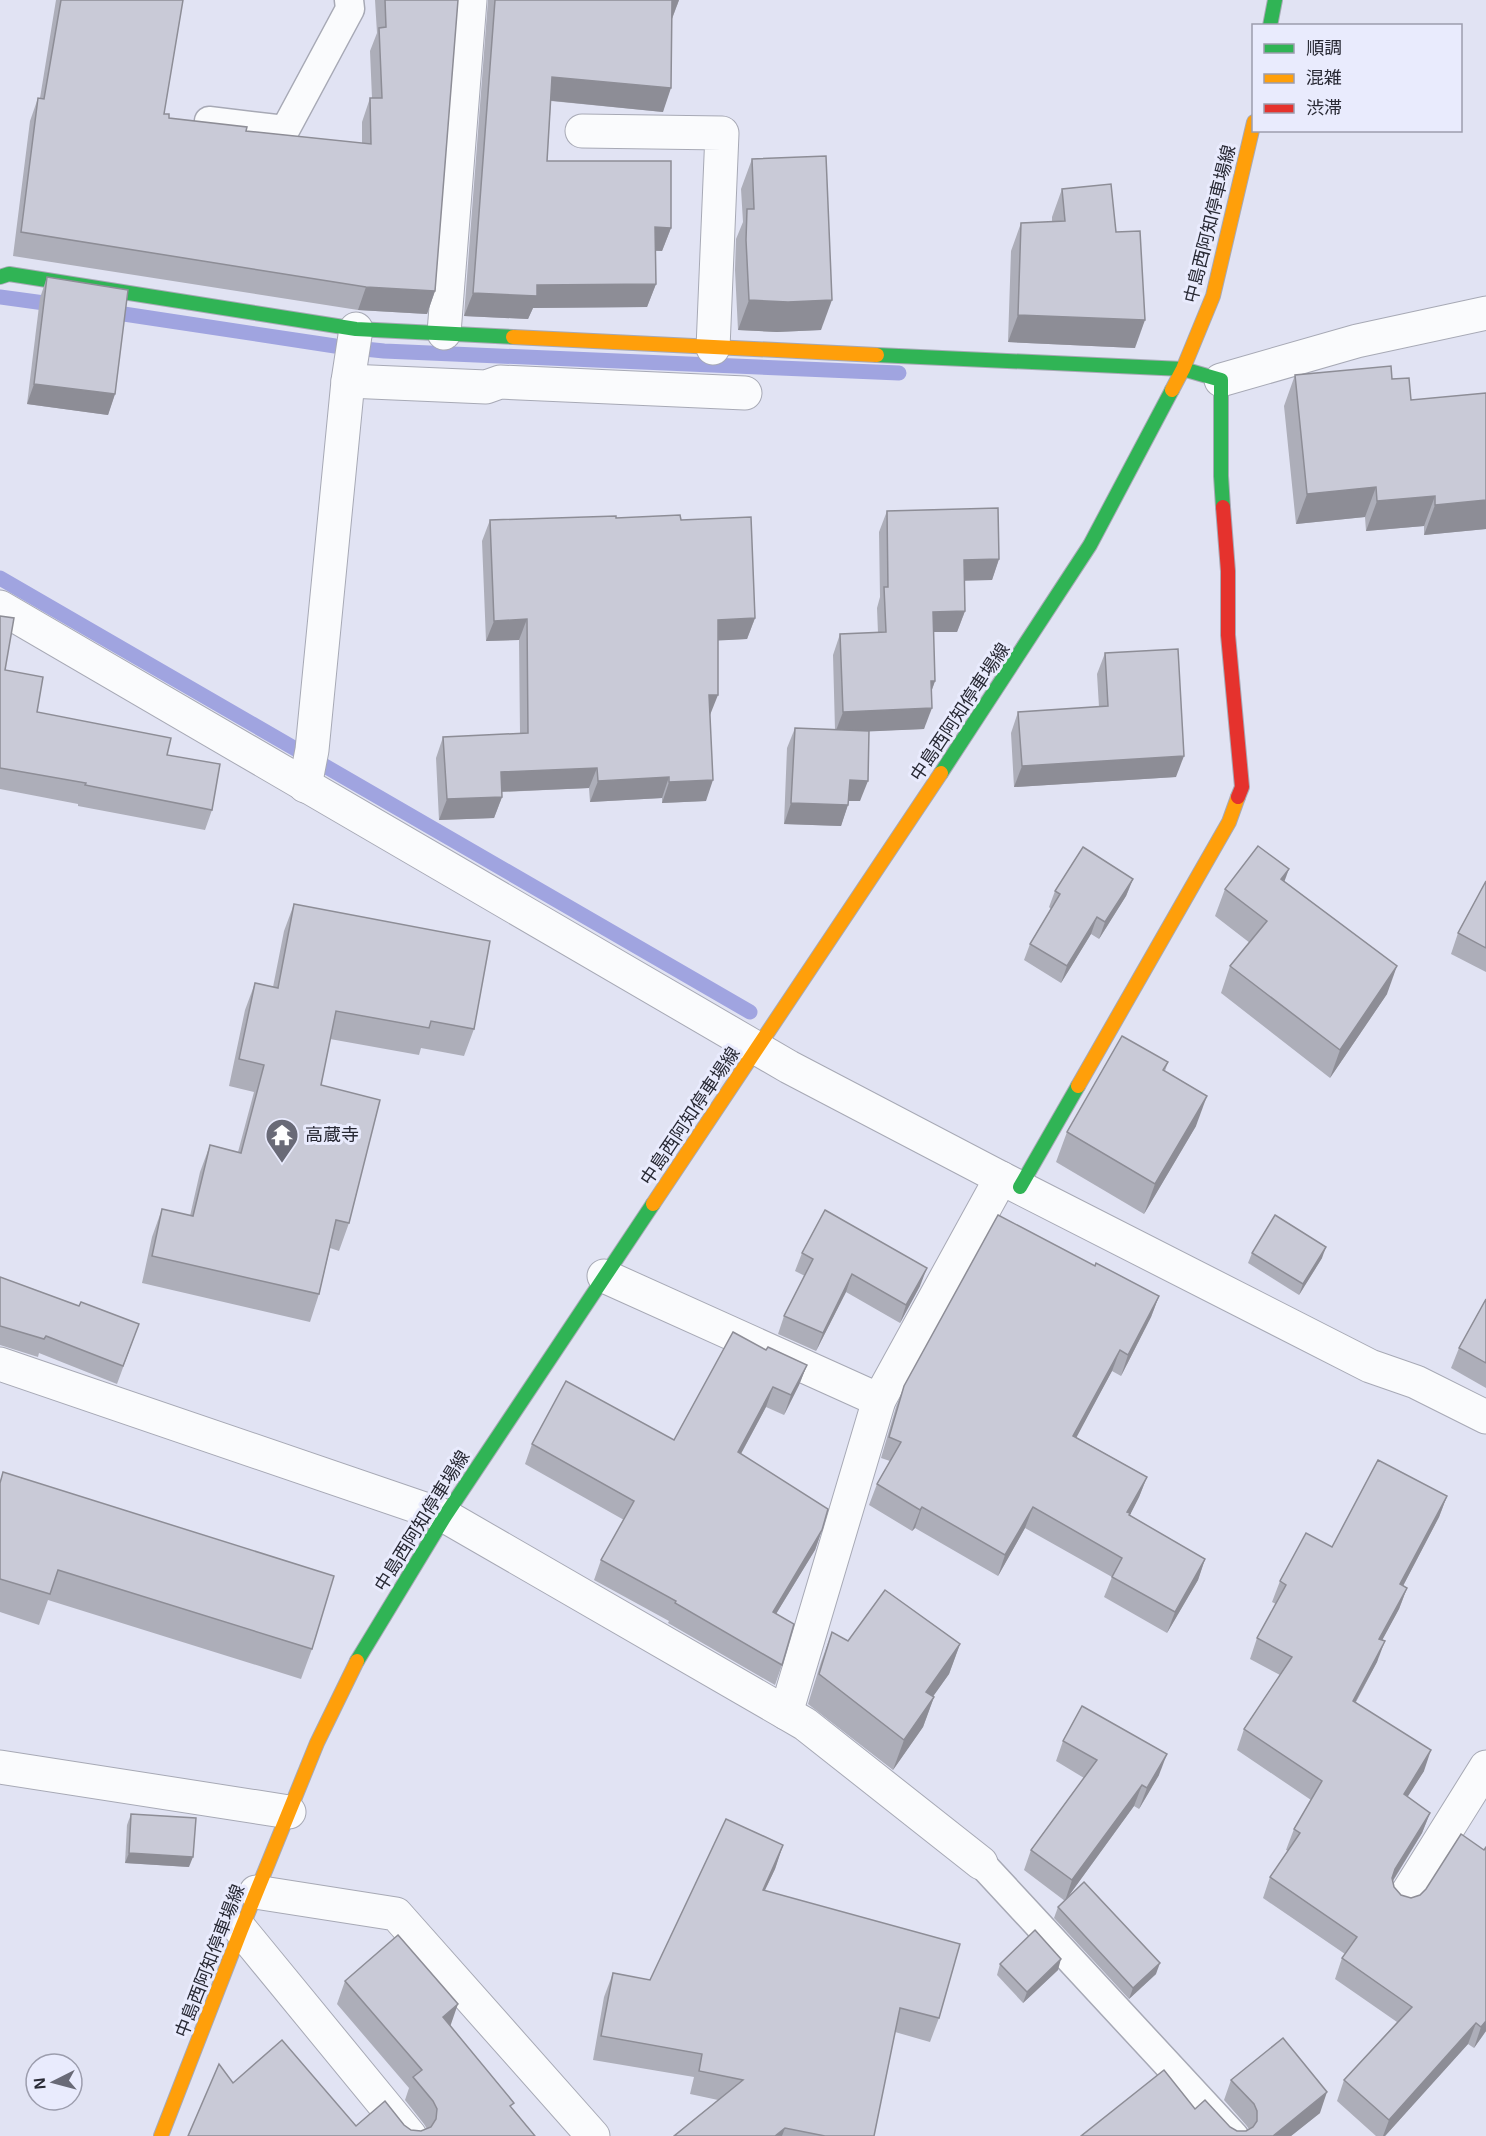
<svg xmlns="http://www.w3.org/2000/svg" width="1486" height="2136" font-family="Arial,'Noto Sans JP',sans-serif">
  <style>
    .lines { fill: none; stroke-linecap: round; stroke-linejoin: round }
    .stream { stroke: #a0a4e0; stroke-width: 15 }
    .lane-casing { stroke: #a7a9b5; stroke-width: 31 }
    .street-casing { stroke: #a7a9b5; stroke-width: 35 }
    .fast-casing { stroke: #a7a9b5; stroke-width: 16 }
    .slow-casing { stroke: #a7a9b5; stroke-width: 16 }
    .jam-casing { stroke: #a7a9b5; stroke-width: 16 }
    .lane { stroke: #fafbfd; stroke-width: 28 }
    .street { stroke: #fafbfd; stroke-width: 33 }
    .fast { stroke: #30b455; stroke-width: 14 }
    .slow { stroke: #ff9f0a; stroke-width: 14 }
    .jam { stroke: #e5322d; stroke-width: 14 }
    .wall { fill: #adaeb9 }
    .shaded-wall { fill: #8d8d96 }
    .building { fill: #c9cad7; stroke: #8d8d96; stroke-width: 1.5 }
    .labels { text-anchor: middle; stroke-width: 6; stroke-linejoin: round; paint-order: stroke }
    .street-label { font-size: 18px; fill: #282934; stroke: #e9ebfd }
    .poi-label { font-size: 18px; fill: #282934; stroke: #e9ebfd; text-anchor: start }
  </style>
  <rect width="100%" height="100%" fill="#e1e3f3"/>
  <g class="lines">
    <g class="stream">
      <polyline points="0,297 59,305"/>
      <polyline points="104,311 335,346 384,351 899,373"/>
      <polyline points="0,578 750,1012"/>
    </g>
    <g class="lane-casing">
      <g id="lane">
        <polyline points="209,121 285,130 350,9 349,0"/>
        <polyline points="981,1863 1234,2136"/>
      </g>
    </g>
    <g class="street-casing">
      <g id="street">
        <polyline points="582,131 722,133 713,348"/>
        <polyline points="444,333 470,0"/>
        <polyline points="1221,380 1357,341 1486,313"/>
        <polyline points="348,381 486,387 500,382 745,393"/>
        <polyline points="0,607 789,1067 1001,1178 1370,1366 1416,1382 1486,1417"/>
        <polyline points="305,786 312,750 348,381 356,329"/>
        <polyline points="604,1276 879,1400"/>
        <polyline points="0,1364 445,1516 805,1724 981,1863"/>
        <polyline points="786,1713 879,1400 1001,1178"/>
        <polyline points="0,1767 289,1812"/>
        <polyline points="256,1892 396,1914 593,2136"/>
        <polyline points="1403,1900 1486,1767"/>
        <polyline points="241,1930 410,2136"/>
      </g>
    </g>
    <g class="fast-casing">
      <g id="fast">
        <polyline points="1270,26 1275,0"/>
        <polyline points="0,277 9,274 356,329 513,337"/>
        <polyline points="877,355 1183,369 1221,380 1221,476 1223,507"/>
        <polyline points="941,773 1090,545 1172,390"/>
        <polyline points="1020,1187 1078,1086"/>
        <polyline points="357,1661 445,1516 653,1204"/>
      </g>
    </g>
    <g class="slow-casing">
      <g id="slow">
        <polyline points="513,337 877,355"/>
        <polyline points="1172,390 1183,369 1213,296 1254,122"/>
        <polyline points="1078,1086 1229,822 1238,797"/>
        <polyline points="653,1204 941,773"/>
        <polyline points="161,2136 241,1930 317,1743 357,1661"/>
      </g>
    </g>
    <g class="jam-casing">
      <polyline id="jam" points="1223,507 1228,571 1228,635 1242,787 1238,797"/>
    </g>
    <use href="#lane" class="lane"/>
    <use href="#street" class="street"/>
    <use href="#fast" class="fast"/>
    <use href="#slow" class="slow"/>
    <use href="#jam" class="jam"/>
  </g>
  <g class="wall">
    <polygon points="56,0 183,0 164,114 169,118 246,131 362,143 362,122 370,98 372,98 370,51 377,33 375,0 458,0 435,291 427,314 358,310 13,256 30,121 38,98 40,98"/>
    <polygon points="488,0 679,0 672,19 663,112 551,101 547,161 671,228 662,251 655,251 656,284 647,307 533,308 528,319 464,316"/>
    <polygon points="752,159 821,330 777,332 738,330 735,270 736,239 743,222 741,189"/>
    <polygon points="1062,189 1116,232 1135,348 1008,342 1011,251 1021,223 1052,222 1052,217"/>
    <polygon points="47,277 115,394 108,415 27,404 40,298"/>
    <polygon points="1295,375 1392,379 1411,400 1486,393 1486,529 1424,535 1424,526 1366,531 1365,517 1296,524 1284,406"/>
    <polygon points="887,511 999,559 992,580 964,580 965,611 957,632 933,632 935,681 931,692 924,729 869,731 860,801 849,801 841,826 784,824 787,748 795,728 835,730 833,655 840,634 878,633 877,608 880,597 879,532"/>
    <polygon points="616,518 681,520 755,618 747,639 718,640 710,715 706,801 662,803 662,798 590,802 589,788 502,792 502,797 494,818 439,820 436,758 443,737 520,734 519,640 486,641 482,541 490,520"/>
    <polygon points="0,616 5,670 37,712 167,755 212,810 205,830 78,806 78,804 0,789"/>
    <polygon points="1105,653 1176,777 1014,787 1011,733 1018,712 1099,707 1097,674"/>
    <polygon points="1133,879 1126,896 1099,939 1091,934 1061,983 1024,960 1030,944 1051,909 1049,907 1055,891"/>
    <polygon points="1284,881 1387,994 1330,1078 1221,993 1230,966 1250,943 1215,916 1225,889"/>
    <polygon points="1486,881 1486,972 1451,954 1458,933"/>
    <polygon points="294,904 474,1029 464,1056 421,1048 419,1055 330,1039 321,1085 349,1223 339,1251 330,1248 319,1294 310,1322 142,1283 152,1237 162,1209 190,1216 200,1172 210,1145 238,1152 254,1092 229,1086 245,1010 255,983 273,987 284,931"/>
    <polygon points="1168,1062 1165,1071 1196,1126 1144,1214 1056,1162 1067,1132"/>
    <polygon points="802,1253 920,1286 900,1323 846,1292 816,1351 778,1334 784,1316 805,1276 795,1271"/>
    <polygon points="1252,1253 1322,1258 1299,1295 1248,1263"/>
    <polygon points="1095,1266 1159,1296 1151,1317 1121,1376 1112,1371 1076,1437 1147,1477 1139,1497 1129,1516 1205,1559 1198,1580 1167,1633 1104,1597 1112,1577 1025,1528 998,1576 915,1528 912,1531 869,1505 877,1484 890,1461 881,1458 896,1407 904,1386"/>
    <polygon points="0,1277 79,1306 139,1324 117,1384 39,1353 38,1357 0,1345"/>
    <polygon points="1486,1299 1486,1388 1451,1368 1459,1348"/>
    <polygon points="766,1350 807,1365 799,1385 784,1415 766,1407 741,1454 822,1530 815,1550 776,1614 782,1665 775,1685 668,1623 669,1621 594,1580 601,1560 624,1520 525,1464 532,1444 674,1440"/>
    <polygon points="3,1472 312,1649 301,1679 48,1600 39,1625 0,1612 0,1482"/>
    <polygon points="1447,1496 1439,1517 1403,1586 1407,1588 1399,1609 1382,1640 1377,1662 1356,1702 1424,1771 1407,1797 1430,1813 1422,1833 1393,1881 1394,1887 1401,1895 1411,1898 1420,1895 1484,1850 1486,1847 1486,2031 1474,2048 1468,2044 1385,2136 1376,2136 1337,2101 1344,2080 1397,2022 1335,1979 1342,1958 1345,1954 1263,1898 1270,1877 1288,1851 1286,1850 1294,1829 1311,1800 1237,1750 1244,1729 1280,1675 1250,1659 1257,1638 1276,1604 1272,1602 1280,1581 1332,1547"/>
    <polygon points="832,1632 848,1641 960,1644 949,1674 933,1696 934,1697 923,1727 893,1770 808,1704 821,1662"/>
    <polygon points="1063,1741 1159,1775 1139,1809 1134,1806 1065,1901 1024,1870 1031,1850 1084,1778 1056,1761"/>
    <polygon points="131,1814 189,1867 125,1863 127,1825"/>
    <polygon points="783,1845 775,1869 765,1890 939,2018 930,2042 895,2032 874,2136 674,2136 718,2100 690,2094 694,2077 593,2060 604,1997 613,1973 650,1980"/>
    <polygon points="1058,1907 1156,1974 1129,1999 1054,1918"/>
    <polygon points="1000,1964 1058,1970 1023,2003 997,1975"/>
    <polygon points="345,1981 450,2026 512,2109 535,2136 188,2136 233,2083 356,2126 404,2125 411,2130 421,2131 427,2129 424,2124 405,2100 409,2088 337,2004"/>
    <polygon points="1231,2080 1320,2113 1291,2136 1081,2136 1195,2109 1237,2131 1246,2131 1249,2129 1246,2125 1224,2100"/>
  </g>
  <g class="shaded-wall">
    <polygon points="671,0 679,0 671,21"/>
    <polygon points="552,77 671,88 663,112 544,100"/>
    <polygon points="655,227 671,228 662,251 647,250"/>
    <polygon points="656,284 647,307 533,308 528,319 464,316 473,293 537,285"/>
    <polygon points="366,287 435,291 427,314 358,310"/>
    <polygon points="749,300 832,300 821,330 777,332 738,330"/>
    <polygon points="1018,315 1145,320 1135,348 1008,342"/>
    <polygon points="34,384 115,394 108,415 27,404"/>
    <polygon points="1376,487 1365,517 1296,524 1307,494"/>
    <polygon points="1435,496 1424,526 1366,531 1377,501"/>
    <polygon points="1486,500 1486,529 1424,535 1435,505"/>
    <polygon points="999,559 992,580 957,581 964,560"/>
    <polygon points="965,611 957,632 925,632 933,612"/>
    <polygon points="755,618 747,639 710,641 718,620"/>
    <polygon points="527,619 519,640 486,641 494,621"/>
    <polygon points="931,681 935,681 928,701"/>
    <polygon points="709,695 718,695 710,715"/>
    <polygon points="932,708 924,729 835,733 843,712"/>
    <polygon points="1184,756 1176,777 1014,787 1022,766"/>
    <polygon points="597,768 589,788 493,792 501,772"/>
    <polygon points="669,777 662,798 590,802 598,781"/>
    <polygon points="713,780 706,801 662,803 669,782"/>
    <polygon points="850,780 868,781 860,801 842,801"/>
    <polygon points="502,797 494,818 439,820 447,799"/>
    <polygon points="791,803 848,805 841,826 784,824"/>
    <polygon points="1289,869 1279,896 1281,879"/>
    <polygon points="1133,879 1126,896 1099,939 1105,922"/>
    <polygon points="1097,917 1091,934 1061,983 1067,966"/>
    <polygon points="1397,966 1387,994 1330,1078 1340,1050"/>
    <polygon points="1207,1096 1196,1126 1144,1214 1155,1184"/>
    <polygon points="1326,1247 1322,1258 1299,1295 1303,1284"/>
    <polygon points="927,1268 920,1286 900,1323 906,1305"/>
    <polygon points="852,1274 846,1292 816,1351 823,1333"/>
    <polygon points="1159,1296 1151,1317 1121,1376 1128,1355"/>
    <polygon points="1120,1350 1112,1371 1066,1457 1073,1436"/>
    <polygon points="807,1365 799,1385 784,1415 791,1395"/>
    <polygon points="773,1387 766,1407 731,1472 738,1452"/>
    <polygon points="1147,1477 1139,1497 1128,1519 1127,1512"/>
    <polygon points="1447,1496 1439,1517 1393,1605 1400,1584"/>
    <polygon points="922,1507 915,1528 912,1531 920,1510"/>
    <polygon points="1033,1507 1025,1528 998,1576 1005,1555"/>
    <polygon points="822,1530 815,1550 765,1632 773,1612"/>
    <polygon points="1205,1559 1198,1580 1167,1633 1175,1612"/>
    <polygon points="1407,1588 1399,1609 1372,1659 1379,1639"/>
    <polygon points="1385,1641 1377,1662 1345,1721 1353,1701"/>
    <polygon points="960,1644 949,1674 915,1722 926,1692"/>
    <polygon points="934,1697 923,1727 893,1770 904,1740"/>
    <polygon points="1431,1750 1424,1771 1396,1815 1404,1794"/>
    <polygon points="1167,1754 1159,1775 1139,1809 1147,1788"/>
    <polygon points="1142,1785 1134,1806 1065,1901 1072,1880"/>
    <polygon points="1430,1813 1422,1833 1387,1890 1395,1869"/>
    <polygon points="783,1845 775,1869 754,1913 763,1890"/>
    <polygon points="129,1853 193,1857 189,1867 125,1863"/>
    <polygon points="1061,1959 1058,1970 1023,2003 1027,1992"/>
    <polygon points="1160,1963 1156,1974 1129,1999 1133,1988"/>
    <polygon points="458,2004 450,2027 443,2017"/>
    <polygon points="1486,2021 1486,2031 1474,2048 1481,2027"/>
    <polygon points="1476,2023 1468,2044 1385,2136 1383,2136 1389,2120"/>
    <polygon points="1327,2092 1320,2113 1291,2136 1273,2136"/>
    <polygon points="785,2128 782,2136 775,2136"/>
  </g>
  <g class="building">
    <polygon points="61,0 183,0 164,114 169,114 169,118 247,127 246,131 371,144 370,98 382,98 379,28 386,27 385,0 458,0 435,291 366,287 21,232 38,98 44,99"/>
    <polygon points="495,0 672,0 671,88 552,77 547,161 671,161 671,228 655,227 656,284 537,285 537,296 473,293"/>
    <polygon points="826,156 832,300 788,302 749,300 746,240 747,209 754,209 752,159"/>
    <polygon points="1111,184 1116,232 1140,231 1145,320 1018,315 1021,223 1065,221 1062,189"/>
    <polygon points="47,277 128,290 115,394 34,384"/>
    <polygon points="1391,366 1392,379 1409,378 1411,400 1486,393 1486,500 1435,505 1435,496 1377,501 1376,487 1307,494 1295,375"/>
    <polygon points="998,508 999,559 964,560 965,611 933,612 935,681 931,681 932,708 843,712 840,634 886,632 884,587 888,587 887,511"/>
    <polygon points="680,515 681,520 751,517 755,618 718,620 718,695 709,695 713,780 669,782 669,777 598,781 597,768 501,772 502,797 447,799 443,737 528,733 527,619 494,621 490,520 616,516 616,518"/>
    <polygon points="0,616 14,618 5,670 43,677 37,712 171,738 167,755 220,764 212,810 85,785 86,783 0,768"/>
    <polygon points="1178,649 1184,756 1022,766 1018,712 1108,706 1105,653"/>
    <polygon points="795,728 869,731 868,781 850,780 848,805 791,803"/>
    <polygon points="1258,846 1289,869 1281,879 1397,966 1340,1050 1230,966 1267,921 1225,889"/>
    <polygon points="1083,847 1133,879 1105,922 1097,917 1067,966 1030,944 1060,894 1055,891"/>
    <polygon points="1486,881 1486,948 1458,933"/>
    <polygon points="294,904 490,941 474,1029 431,1021 429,1028 336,1011 321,1085 380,1100 349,1223 336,1220 319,1294 152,1256 162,1209 193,1216 210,1145 241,1153 264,1065 239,1059 255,983 278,988"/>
    <polygon points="1122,1036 1168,1062 1163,1070 1207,1096 1155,1184 1067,1132"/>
    <polygon points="825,1210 927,1268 906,1305 852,1274 823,1333 784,1316 813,1259 802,1253"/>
    <polygon points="998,1215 1095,1266 1096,1263 1159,1296 1128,1355 1120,1350 1073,1436 1147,1477 1127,1512 1130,1513 1129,1515 1205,1559 1175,1612 1112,1577 1122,1558 1033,1507 1005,1555 922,1507 920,1510 877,1484 901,1442 889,1437 904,1386"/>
    <polygon points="1275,1215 1326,1247 1303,1284 1252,1253"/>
    <polygon points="0,1277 79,1306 81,1302 139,1324 123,1366 46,1336 44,1339 0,1326"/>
    <polygon points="1486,1299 1486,1363 1459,1348"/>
    <polygon points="733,1332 766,1350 768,1347 807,1365 791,1395 773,1387 738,1452 828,1509 822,1530 773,1612 794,1624 782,1665 675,1603 676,1601 601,1560 634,1501 532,1444 566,1381 674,1440"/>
    <polygon points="1378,1460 1447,1496 1400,1584 1407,1588 1379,1639 1385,1641 1353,1701 1431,1750 1404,1794 1430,1813 1395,1869 1392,1878 1394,1887 1401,1895 1411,1898 1420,1895 1426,1889 1461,1834 1484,1850 1486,1847 1486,2021 1481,2027 1476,2023 1389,2120 1344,2080 1412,2007 1342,1958 1357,1937 1270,1877 1300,1833 1294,1829 1322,1781 1244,1729 1292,1657 1257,1638 1286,1585 1280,1581 1306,1533 1332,1547"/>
    <polygon points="3,1472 334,1576 312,1649 58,1570 50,1594 0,1579 0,1483"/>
    <polygon points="885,1590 960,1644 926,1692 934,1697 904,1740 819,1674 832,1632 848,1641"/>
    <polygon points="1082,1706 1167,1754 1147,1788 1142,1785 1072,1880 1031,1850 1097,1760 1063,1741"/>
    <polygon points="131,1814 196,1818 193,1857 129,1853"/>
    <polygon points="726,1819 783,1845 763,1890 960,1944 939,2018 900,2008 874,2136 825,2136 785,2128 775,2136 674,2136 743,2080 699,2071 702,2054 601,2036 613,1973 650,1980"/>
    <polygon points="1084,1882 1160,1963 1133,1988 1058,1907"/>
    <polygon points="1035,1930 1061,1959 1027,1992 1000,1964"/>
    <polygon points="398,1935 458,2004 443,2017 514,2103 510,2106 535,2136 188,2136 219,2064 233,2083 282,2040 356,2126 385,2101 404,2125 411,2130 421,2131 431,2127 436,2119 437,2109 433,2101 413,2077 422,2070 345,1981"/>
    <polygon points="1283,2038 1327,2092 1273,2136 1081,2136 1164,2070 1195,2109 1205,2100 1230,2127 1237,2131 1246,2131 1253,2127 1257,2121 1257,2111 1254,2104 1231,2080"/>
  </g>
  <defs>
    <g id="temple-pin" transform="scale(1.725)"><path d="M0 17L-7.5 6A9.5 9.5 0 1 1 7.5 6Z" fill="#696a77" stroke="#e9ebfd"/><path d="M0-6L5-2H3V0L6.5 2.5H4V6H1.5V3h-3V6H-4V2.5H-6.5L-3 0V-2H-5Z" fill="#fff"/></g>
  </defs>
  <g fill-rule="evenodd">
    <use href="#temple-pin" x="282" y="1135"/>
  </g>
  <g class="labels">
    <g class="street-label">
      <text transform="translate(1210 224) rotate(-76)" y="6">中島西阿知停車場線</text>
      <text transform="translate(960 712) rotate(-56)" y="6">中島西阿知停車場線</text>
      <text transform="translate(690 1116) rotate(-56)" y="6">中島西阿知停車場線</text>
      <text transform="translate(422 1521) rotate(-58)" y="6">中島西阿知停車場線</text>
      <text transform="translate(210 1961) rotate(-69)" y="6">中島西阿知停車場線</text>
    </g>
    <g class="poi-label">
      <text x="305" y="1141">高蔵寺</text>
    </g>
  </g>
  <rect x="1252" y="24" width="210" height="108" fill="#e9ebfd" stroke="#9c9dad" stroke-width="1.5"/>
  <rect x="1264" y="44" width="30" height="9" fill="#30b455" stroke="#9c9dad" stroke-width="1.5"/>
  <text x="1306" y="54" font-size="18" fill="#282934">順調</text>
  <rect x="1264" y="74" width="30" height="9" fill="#ff9f0a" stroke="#9c9dad" stroke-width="1.5"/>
  <text x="1306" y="84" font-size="18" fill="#282934">混雑</text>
  <rect x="1264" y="104" width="30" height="9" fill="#e5322d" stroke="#9c9dad" stroke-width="1.5"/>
  <text x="1306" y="114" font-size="18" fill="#282934">渋滞</text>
  <g transform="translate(54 2082) rotate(264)"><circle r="28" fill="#e9ebfd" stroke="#9c9dad" stroke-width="1.5"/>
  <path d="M0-4.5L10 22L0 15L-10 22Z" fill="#696a77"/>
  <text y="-9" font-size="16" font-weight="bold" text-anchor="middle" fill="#282934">N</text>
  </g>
</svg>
